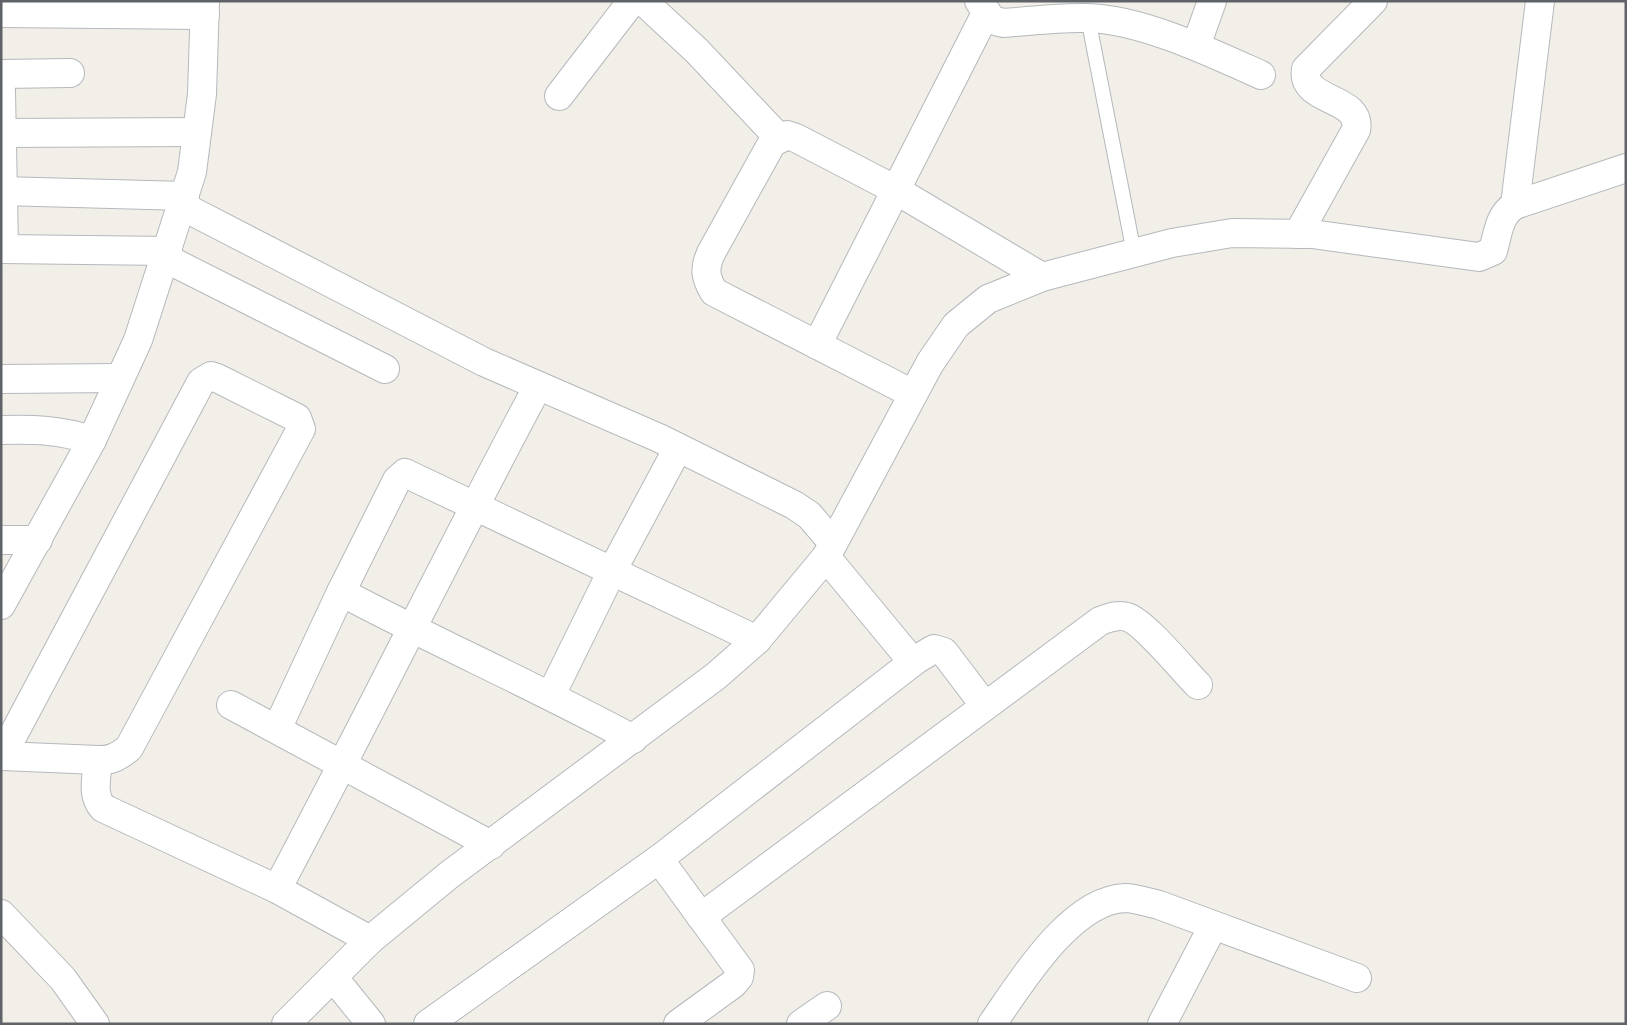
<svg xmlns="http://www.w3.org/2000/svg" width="1627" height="1025" font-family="'DM Sans',sans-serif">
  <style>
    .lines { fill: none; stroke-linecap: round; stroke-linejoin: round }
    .service-casing { stroke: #b5b8bc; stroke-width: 16 }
    .minor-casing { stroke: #b5b8bc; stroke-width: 30 }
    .service { stroke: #fff; stroke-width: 14 }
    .minor { stroke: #fff; stroke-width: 28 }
  </style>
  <rect width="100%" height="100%" fill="#f1efe8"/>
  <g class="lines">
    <g class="service-casing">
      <polyline id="service" points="1088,18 1134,253"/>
    </g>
    <g class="minor-casing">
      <g id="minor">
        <polyline points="643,1 697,51 779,138"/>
        <path d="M979,1L992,20L1003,23C1031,21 1060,17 1087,18C1141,19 1212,53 1261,75"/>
        <polyline points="1,13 205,15"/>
        <polyline points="1196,46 1212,1"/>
        <polyline points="1,74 70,73"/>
        <polyline points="1,91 4,249"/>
        <polyline points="559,96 632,1"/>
        <polyline points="1,133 197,132"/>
        <polyline points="1,191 185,196"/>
        <polyline points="1515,205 1540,1"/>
        <polyline points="182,206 484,362 659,438 794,505 809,515 833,543"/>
        <path d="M1298,234L1356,130C1363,96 1300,103 1306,69L1373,1"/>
        <polyline points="1,249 168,251"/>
        <polyline points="165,258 385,369"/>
        <polyline points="817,345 986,13"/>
        <polyline points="1,379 120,378"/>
        <path d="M913,394L714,292C705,277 704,269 711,253L772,143L787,135L796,138L894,189L1042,277"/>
        <path d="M1,430C35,429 59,430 92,440"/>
        <polyline points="1,540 38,540"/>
        <polyline points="826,557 907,655 917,659 934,649 944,652 985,706"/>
        <path d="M341,592C437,643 537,687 633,739"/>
        <polyline points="1,605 92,440 138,340 192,172 202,94 205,1"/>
        <polyline points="551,695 612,571 678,448"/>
        <polyline points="231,705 491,845"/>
        <polyline points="277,729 341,592 397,480 405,473 757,640"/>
        <path d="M1,756H2L98,760C111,761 119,756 129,748L301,429L297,418L217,378L211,376L201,382L2,756"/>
        <path d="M98,760C97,777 91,795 103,808L277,889L370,940"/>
        <polyline points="659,859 740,970 739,977 733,984 678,1024"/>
        <path d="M277,889C366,722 449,552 538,386"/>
        <polyline points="1,914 63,979 95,1024"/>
        <path d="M701,917L1100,621C1109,618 1117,614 1127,617C1143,621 1184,671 1198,685"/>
        <polyline points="333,977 371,1024"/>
        <path d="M286,1024L370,940L449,875L716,676L757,640L826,557L930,363L956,325L988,299L1042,277L1172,243L1232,233L1312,234L1479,257L1493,251C1498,233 1499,215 1515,205L1626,168"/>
        <polyline points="428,1024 659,859 917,659"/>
        <polyline points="801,1024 827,1006"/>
        <path d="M992,1024C1020,984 1070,900 1125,898C1136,898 1149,903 1159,905L1357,978"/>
        <polyline points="1162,1024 1213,926"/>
      </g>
    </g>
    <use href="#service" class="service"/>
    <use href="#minor" class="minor"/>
  </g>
  <rect width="1627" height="1025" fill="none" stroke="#5f6368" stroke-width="5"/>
</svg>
